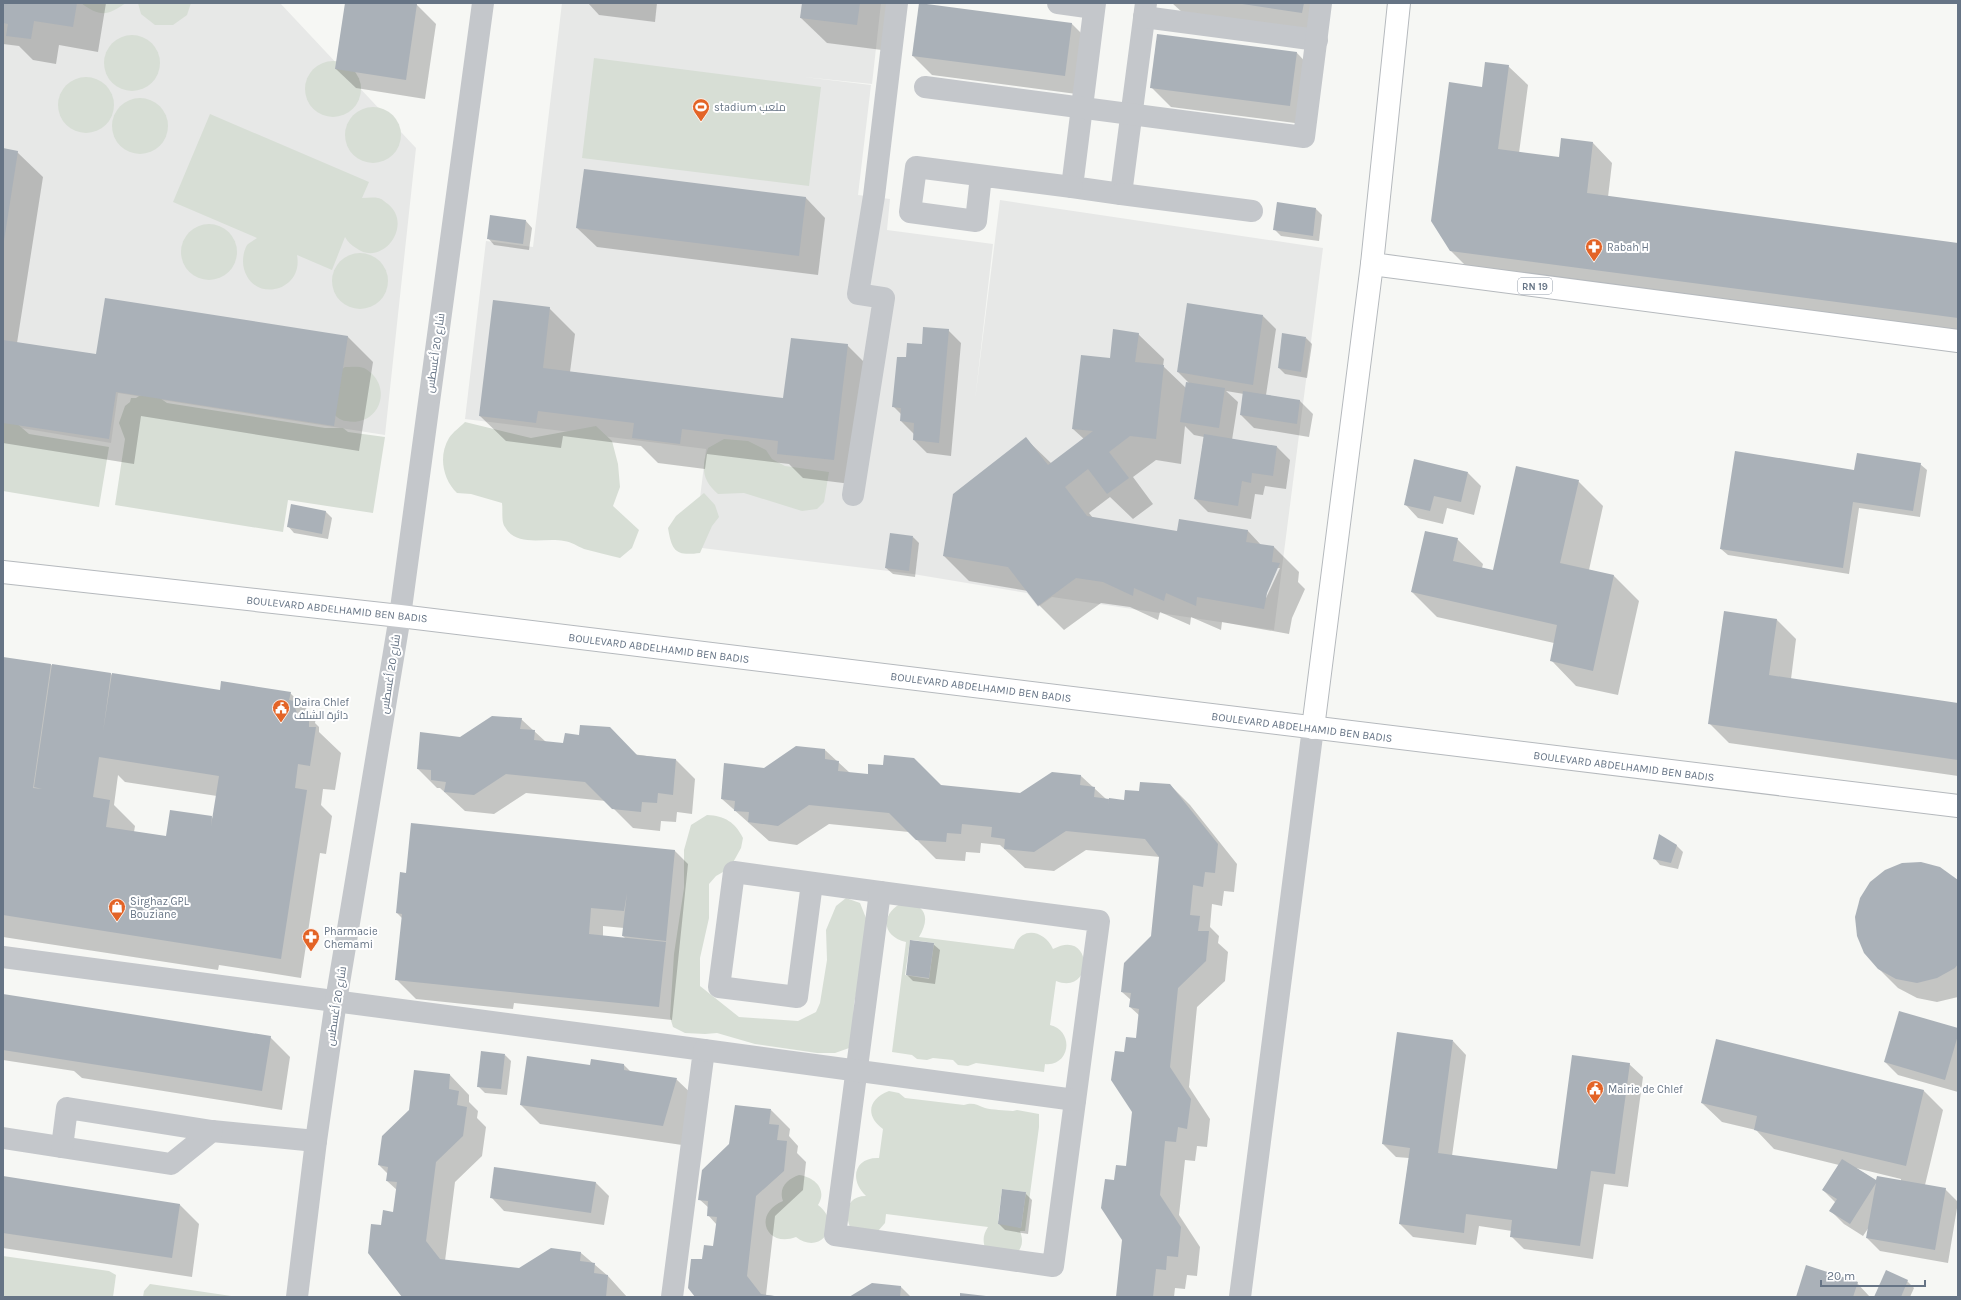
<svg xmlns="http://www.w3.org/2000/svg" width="1961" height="1300" font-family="Karla,Cairo,sans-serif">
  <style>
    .built { fill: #e7e8e7 }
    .green { fill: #d7ded5; fill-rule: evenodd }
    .shadow { fill: #0003; fill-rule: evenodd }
    .building { fill: #aab1b8; fill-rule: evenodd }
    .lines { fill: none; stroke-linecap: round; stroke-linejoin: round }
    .major-casing { stroke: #b5b9bd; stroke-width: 24 }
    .minor { stroke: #c4c7cb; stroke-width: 22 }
    .major { stroke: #fff; stroke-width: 22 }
    .labels { text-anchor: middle; stroke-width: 4; stroke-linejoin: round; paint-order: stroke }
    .shield { fill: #fff; stroke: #949eaa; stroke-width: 1 }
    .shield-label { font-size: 10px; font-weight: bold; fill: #667485 }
    .poi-label { font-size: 11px; fill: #667485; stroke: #fff; text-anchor: start }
    .street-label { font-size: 11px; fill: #667485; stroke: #fff }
  </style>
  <rect width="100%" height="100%" fill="#f6f7f4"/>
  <g class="built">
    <polygon points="3,3 280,3 416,148 385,435 118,393 111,443 3,425"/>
    <polygon points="562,3 881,3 872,84 804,77 871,85 858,195 890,199 887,230 993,244 975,400 1000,200 1323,248 1274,630 1052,597 1038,607 1027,593 913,574 694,547 706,449 465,419 486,241 533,247"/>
  </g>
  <g class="green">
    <path d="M81,3H126C107,16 100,17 81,3Z"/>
    <polygon points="138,3 191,3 187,15 173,25 155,25 141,14"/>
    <circle cx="132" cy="63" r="28"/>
    <polygon points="594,58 821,87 809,186 582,158"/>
    <circle cx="333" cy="89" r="28"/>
    <circle cx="86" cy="105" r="28"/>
    <circle cx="140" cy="126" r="28"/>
    <circle cx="373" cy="135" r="28"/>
    <path d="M210,114L369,182L362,198C367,198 373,197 378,198C381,198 385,202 388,204C414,225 382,268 356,248C351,245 348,242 345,237L332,270L297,255C304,291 254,304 244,269C242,262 243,252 247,245C249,243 254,240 257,238L173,202Z"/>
    <circle cx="209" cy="252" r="28"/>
    <circle cx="360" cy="281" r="28"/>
    <path d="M345,367C350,367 359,366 364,368C395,385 380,428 346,421C340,421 334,414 330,411V378Z"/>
    <polygon points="139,396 157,396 167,403 325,428 343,428 348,432 385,437 373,513 288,500 283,532 115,505 125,439 119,423 125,406 130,402 131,398 136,398"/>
    <polygon points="3,422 15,422 29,434 109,447 99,507 3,491"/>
    <path d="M465,422L531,438L596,426L612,441L618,464L620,487L613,506L639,530L632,548L620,558C607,555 596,552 584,549C577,546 572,542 564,541C545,537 517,548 505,527C501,522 503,510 502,503L471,494L457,493C443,480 438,456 449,438C453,432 460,427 465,422Z"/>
    <path d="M724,439L748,441L766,450L772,459L785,466L829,472L824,502L817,509L802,511L744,493L718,494C702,480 701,468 708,448Z"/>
    <path d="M704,493L715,505L719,517L712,526L700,553C676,556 672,552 668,528L676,516Z"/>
    <path d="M707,815C725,816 735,822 743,838L741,848L730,868L716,876L709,884V918L700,958V986L739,1017L798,1021L816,1012L820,1003L827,960L826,930L836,906L846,898L860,903L868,923L859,982L854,1003L852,1047L835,1053H817L755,1044L717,1033L705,1034L685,1033L673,1027L670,1017L674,954L684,888V850L691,825Z"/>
    <path d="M904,902C927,905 930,919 919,937L1014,949C1019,926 1044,929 1053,949C1093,927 1095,996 1056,981L1050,1025C1075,1031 1070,1067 1045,1064L1044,1072L976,1063L968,1066L958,1065L953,1060L933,1058L927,1060L917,1059L912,1055L892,1052L906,942C880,936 881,912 904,902ZM913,940L934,943L929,979L905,975L910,941Z"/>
    <path d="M889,1091L899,1093L905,1098L964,1105C973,1102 977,1105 985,1108C993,1110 1004,1110 1013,1111L1017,1110L1039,1114V1127L1025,1231H1020C1024,1242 1022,1248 1015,1256L986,1252C983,1242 982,1236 988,1227L886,1214L885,1223L878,1231L850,1227C844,1212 847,1196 866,1196C849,1180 854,1157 879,1158L883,1129C865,1116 868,1099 889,1091ZM1002,1189L1026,1192L1021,1228L998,1221Z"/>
    <path d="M799,1175C814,1177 828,1189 818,1205C844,1225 820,1256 796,1237C766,1248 752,1214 783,1201C778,1187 788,1179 799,1175Z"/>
    <polygon points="3,1256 109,1271 116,1275 113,1297 3,1297"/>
    <polygon points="150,1284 238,1297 143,1297 144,1291"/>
  </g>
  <g class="shadow">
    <polygon points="3,3 106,3 98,52 59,45 56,64 33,60 19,46 3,44"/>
    <polygon points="346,3 417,5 436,24 425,99 356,88 336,69"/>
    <polygon points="588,3 657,3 655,22 599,15"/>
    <polygon points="803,3 888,3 882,50 827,43 801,18"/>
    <polygon points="1172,3 1325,3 1322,32 1183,13"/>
    <polygon points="1072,24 1091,43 1084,95 932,75 913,56"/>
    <polygon points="1297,53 1316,73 1310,125 1171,107 1151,87"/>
    <polygon points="1508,66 1528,85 1519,153 1559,158 1593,143 1612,163 1608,197 1958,244 1958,334 1470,270 1450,250"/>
    <polygon points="3,149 17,152 43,177 17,343 97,355 348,337 373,362 359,451 141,416 134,464 3,443"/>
    <polygon points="806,198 825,218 818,275 597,247 577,228"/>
    <polygon points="1278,203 1316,209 1322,215 1319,241 1281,236 1274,229"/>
    <polygon points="526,221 532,228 529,250 494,245 488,238"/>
    <polygon points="549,308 575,334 570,372 784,399 847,345 872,370 859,485 803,478 789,464 707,454 705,469 658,463 641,446 563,436 561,448 506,441 480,416"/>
    <path d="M1263,316L1276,329L1266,395L1300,401L1313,414L1309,437L1254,428L1241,415L1244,394L1226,391L1238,402L1232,440L1277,447L1290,460L1286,489L1265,486L1263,495L1255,494L1251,519L1208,512L1195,499L1204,437L1194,435L1185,426L1181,464L1156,460L1133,477L1153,504L1133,519L1110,497L1089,513L1093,518L1178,532L1248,531L1261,545L1274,547L1299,572L1298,582L1305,589L1292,618L1289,634L1222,622L1221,630L1191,617L1190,625L1160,612L1158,620L1130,607L1101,603L1064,630L1039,605L1028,591L969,581L944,556L1026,439L1052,464L1084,439L1073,429L1111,359L1138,334L1164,359L1163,366L1186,388L1190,384L1178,372ZM1277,568H1280L1266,598L1264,597Z"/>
    <polygon points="948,330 961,343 951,456 927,453 914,440 914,434 901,421 902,415 893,406 907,358"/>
    <polygon points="1306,338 1312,344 1307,378 1285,374 1279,368"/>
    <polygon points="1920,464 1927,470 1920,517 1859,508 1849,574 1728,555 1721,549 1855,471"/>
    <polygon points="1468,473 1481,486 1474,515 1447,508 1443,524 1418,518 1405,504"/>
    <polygon points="1578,481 1603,506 1589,570 1614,576 1639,601 1618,695 1576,686 1551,660 1554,643 1437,617 1412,592 1457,539 1483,564 1482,568 1493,571"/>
    <polygon points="292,505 326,512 332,518 328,539 294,533 288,526"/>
    <polygon points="913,537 919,543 915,577 893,574 886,568"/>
    <polygon points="1725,612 1777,620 1796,639 1791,679 1958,704 1958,776 1729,743 1709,723"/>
    <path d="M3,658L111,674L113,676L221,691L290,693L316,718L315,723L319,727V732L341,753L335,790L323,789L321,805L332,816L326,854L320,853L301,978L219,965L218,970L3,937ZM118,775L125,782L217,796L213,819L212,817L167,837L134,832L135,826L114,805Z"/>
    <polygon points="521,719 546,742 676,760 695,779 692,814 677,812 676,822 661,821 660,831 633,828 606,801 526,793 494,814 465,811 440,788 437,788 418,769 460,738"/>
    <polygon points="825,750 850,773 940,786 1021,794 1052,773 1081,776 1106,799 1125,801 1140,793 1170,785 1190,805 1237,864 1234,892 1224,891 1222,906 1212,904 1210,927 1219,936 1218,943 1228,952 1225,981 1197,1007 1189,1087 1210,1119 1207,1147 1197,1146 1195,1161 1185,1160 1179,1215 1200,1247 1197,1276 1187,1275 1185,1289 1175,1288 1174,1297 1117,1297 1123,1240 1115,1181 1127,1168 1133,1112 1125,1053 1137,1039 1140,1016 1130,1007 1131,1000 1122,992 1152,936 1160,857 1086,850 1054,871 1025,868 1000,845 981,843 980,853 966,852 965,861 936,859 909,832 829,824 797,845 769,841 722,799 764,769"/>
    <polygon points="1676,845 1683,852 1678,869 1660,865 1654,858"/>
    <path d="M632,847L675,851L688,864L672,1020L514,1003L513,1009L416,999L396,979L403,919L397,913L407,874ZM603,926L624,928L623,936L626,939L603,936Z"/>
    <polygon points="1958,881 1958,997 1937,1002 1917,998 1898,988 1878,968"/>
    <polygon points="933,944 940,950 935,984 913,981 907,975"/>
    <polygon points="3,995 270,1037 290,1057 282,1110 82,1078 74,1071 3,1060"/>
    <polygon points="1958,1030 1958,1092 1898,1075 1885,1062"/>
    <polygon points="1453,1041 1466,1055 1452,1156 1558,1170 1629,1064 1643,1077 1628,1187 1604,1184 1593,1259 1524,1249 1511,1236 1512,1231 1479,1226 1476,1245 1413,1237 1400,1224 1409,1158 1396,1157 1383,1144"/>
    <polygon points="505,1055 511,1061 507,1095 485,1093 478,1086"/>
    <polygon points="592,1060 624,1065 631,1072 676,1079 696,1098 682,1145 540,1124 521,1105 591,1066"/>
    <polygon points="415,1071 450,1075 469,1095 469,1102 478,1111 477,1118 486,1127 482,1156 455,1182 445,1261 520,1269 581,1253 608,1276 627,1297 403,1297 382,1226 394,1213 397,1190 387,1181 388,1174 379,1165 410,1110"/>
    <path d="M1924,1091L1943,1110L1925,1185L1945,1189L1958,1202L1948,1263L1880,1251L1867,1238L1869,1227L1863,1236L1844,1224L1831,1211L1836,1203L1823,1190L1839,1165L1774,1149L1756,1130L1722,1122L1702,1103ZM1856,1168L1901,1179V1181L1877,1182Z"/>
    <polygon points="771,1110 790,1129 789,1136 798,1146 797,1153 806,1162 803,1190 775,1216 766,1295 781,1297 697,1297 702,1261 714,1247 717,1225 708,1215 709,1208 699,1199"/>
    <polygon points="3,1177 180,1205 199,1224 192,1277 3,1248"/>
    <polygon points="596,1183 609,1196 604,1225 504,1211 491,1197"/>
    <polygon points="1025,1193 1032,1200 1028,1234 1005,1230 999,1224"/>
    <polygon points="1907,1281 1914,1288 1910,1297 1875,1297"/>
    <polygon points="1857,1283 1870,1297 1797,1297"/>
    <polygon points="872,1284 901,1287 911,1297 851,1297"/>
  </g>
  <g class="building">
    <polygon points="3,3 77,3 73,27 34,21 31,39 6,36 8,24 3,23"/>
    <polygon points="345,3 417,4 406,80 335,69"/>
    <polygon points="802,3 860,3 857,25 800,18"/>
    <polygon points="919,3 1072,23 1065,76 912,56"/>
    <polygon points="1236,3 1304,3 1302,13"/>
    <polygon points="1157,34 1297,52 1290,106 1150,88"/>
    <polygon points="1485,62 1509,65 1498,149 1559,157 1561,138 1593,142 1587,193 1958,243 1958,318 1450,251 1431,221 1449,82 1482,87"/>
    <polygon points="3,148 18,151 4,241 3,241"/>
    <polygon points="584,169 806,197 799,256 576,228"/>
    <polygon points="1277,202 1316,208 1313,236 1273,230"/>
    <polygon points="490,215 526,220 523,244 487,239"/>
    <polygon points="105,298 348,336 334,426 116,392 109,439 3,423 3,340 96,354"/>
    <polygon points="493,300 550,307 543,368 783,398 791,338 848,344 834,460 777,454 778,441 682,429 680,444 632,438 634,423 538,411 536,423 479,416"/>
    <polygon points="1187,303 1263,315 1253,385 1177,372"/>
    <polygon points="923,327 949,329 939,443 913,440 914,423 900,421 901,408 892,407 897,357 906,357 907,343 922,344"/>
    <polygon points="1113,329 1139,333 1135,362 1164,365 1156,439 1130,436 1109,452 1129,478 1107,494 1088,469 1065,487 1087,516 1177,531 1179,519 1248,530 1246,542 1274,546 1272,562 1280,563 1267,593 1264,609 1197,597 1196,606 1166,593 1164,601 1134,588 1133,596 1103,582 1076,578 1038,606 1008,567 943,556 953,494 1026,437 1048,465 1093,431 1072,429 1081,355 1110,358"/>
    <polygon points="1282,333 1306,337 1301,372 1278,368"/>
    <polygon points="1186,382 1225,388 1219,428 1180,422"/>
    <polygon points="1243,391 1300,400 1297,424 1240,415"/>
    <polygon points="1204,434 1277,446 1273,476 1252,473 1251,483 1242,481 1238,506 1194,499"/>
    <polygon points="1735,451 1854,470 1857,453 1921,463 1913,511 1853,502 1843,568 1720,549"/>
    <polygon points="1414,459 1468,472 1461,502 1434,496 1430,511 1404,505"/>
    <polygon points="1516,466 1579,480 1560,563 1614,575 1593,671 1550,661 1557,625 1411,592 1425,531 1458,538 1453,561 1493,570"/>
    <polygon points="291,504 326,511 322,534 287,527"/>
    <polygon points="890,533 913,536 909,571 885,568"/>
    <polygon points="1724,611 1777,619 1769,675 1958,703 1958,760 1708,724"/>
    <path d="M3,657L51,664L33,788L42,789L34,787L52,664L111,673L103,732L112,673L220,690L221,681L291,692L289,700L294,701L295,708L298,715L309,721V727H316L310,766L298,764L295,788L307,790L281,959L3,915ZM99,757L219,776L211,826L212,816L170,810L166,836L106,827L110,800L93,797Z"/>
    <polygon points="492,716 522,718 520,729 535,730 534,740 563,743 565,733 579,735 580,725 610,727 637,755 676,759 673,795 658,793 657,803 642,802 641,812 612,809 585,782 506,774 474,795 444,792 446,782 431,780 431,770 417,769 420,732 460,737"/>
    <polygon points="796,746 825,749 825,759 839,761 838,771 868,774 868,764 883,765 884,755 914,758 941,785 1020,793 1052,772 1081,775 1080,785 1095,787 1094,797 1109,799 1108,806 1109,798 1124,800 1125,790 1139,791 1140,782 1170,784 1218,844 1215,873 1205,872 1203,887 1193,885 1190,915 1200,916 1198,931 1209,931 1206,961 1178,988 1170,1067 1191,1099 1187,1129 1178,1127 1176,1142 1165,1141 1160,1195 1181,1227 1178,1257 1167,1256 1166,1270 1156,1269 1153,1297 1116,1297 1122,1240 1101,1208 1105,1179 1114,1180 1116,1165 1126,1166 1132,1112 1111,1080 1115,1051 1124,1052 1126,1037 1136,1038 1139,1009 1129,1007 1131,993 1121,992 1124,963 1151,936 1159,857 1145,839 1066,831 1034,852 1004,849 1005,839 991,837 992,827 962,824 961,834 947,833 946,842 916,840 889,813 809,805 778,826 748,822 749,812 734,811 735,801 721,799 724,763 764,768"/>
    <polygon points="411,823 675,850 666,941 622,936 627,893 624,911 591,908 589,934 666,942 659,1007 529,994 531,979 529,994 395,980 402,914 396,913 400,872 406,873"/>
    <polygon points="1659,834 1677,845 1671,863 1653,859"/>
    <polygon points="1921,862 1940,867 1958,880 1958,964 1955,968 1937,978 1917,983 1896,979 1878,969 1864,953 1857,936 1855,917 1860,898 1870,882 1885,870 1902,863"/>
    <polygon points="910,940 934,943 929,978 906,975"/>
    <polygon points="3,994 271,1036 262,1091 3,1050"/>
    <polygon points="1899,1011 1958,1028 1958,1035 1945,1080 1884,1062"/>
    <polygon points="1397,1032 1453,1040 1438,1153 1557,1169 1572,1055 1630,1063 1615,1174 1591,1171 1580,1246 1510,1237 1512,1220 1466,1214 1464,1233 1399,1224 1410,1148 1382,1144"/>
    <polygon points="1716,1039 1924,1090 1906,1166 1754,1130 1757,1116 1701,1103"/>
    <polygon points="481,1051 505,1054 501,1089 477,1087"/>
    <polygon points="527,1056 590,1065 591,1059 624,1064 624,1070 677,1078 663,1126 520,1105"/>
    <polygon points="414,1070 450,1074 449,1089 459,1091 457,1105 467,1107 463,1136 436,1162 426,1241 440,1259 519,1268 551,1248 581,1252 580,1261 595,1263 594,1273 608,1275 606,1297 402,1297 368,1253 371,1224 381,1225 383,1210 393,1212 397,1182 386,1181 388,1167 378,1165 382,1136 409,1110"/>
    <polygon points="735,1105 771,1109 769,1124 779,1125 777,1140 787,1141 784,1171 756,1196 747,1276 761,1294 782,1297 695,1297 688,1288 691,1259 702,1259 704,1245 713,1246 715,1232 717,1217 707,1216 708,1201 698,1200 702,1170 729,1144"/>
    <polygon points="1842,1159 1876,1180 1877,1176 1946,1188 1935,1250 1866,1238 1876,1183 1850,1224 1829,1211 1837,1199 1822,1190"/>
    <polygon points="494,1167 596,1182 591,1213 490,1198"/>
    <polygon points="3,1176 180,1204 172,1258 3,1233"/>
    <polygon points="1002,1189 1026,1192 1021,1228 998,1224"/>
    <polygon points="1806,1265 1858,1282 1853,1297 1796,1297"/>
    <polygon points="1886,1270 1908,1280 1901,1297 1874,1297"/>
    <polygon points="872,1283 901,1286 900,1297 849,1297"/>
    <polygon points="960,1293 986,1296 986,1297 960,1297"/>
  </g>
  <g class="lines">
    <g class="major-casing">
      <g id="major">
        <polyline points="1399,3 1372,264 1958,341"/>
        <polyline points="3,572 400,616 1958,806"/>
        <polyline points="1313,728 1372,264"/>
      </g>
    </g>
    <g class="minor">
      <polyline points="1058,3 1094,8"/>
      <polyline points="1095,3 1072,187 1121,194 1146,3"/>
      <polyline points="1144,17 1317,40"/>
      <polyline points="925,87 1304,137 1321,3"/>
      <polyline points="981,176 976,221 910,212 916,167 1072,187"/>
      <polyline points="1121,194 1252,211"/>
      <polyline points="853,495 884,298 858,294 874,196 897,3"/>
      <polyline points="812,883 797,997 719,987 734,872 880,892"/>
      <polygon points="880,892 1099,921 1053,1266 835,1235"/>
      <polyline points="3,957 704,1050 672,1297"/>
      <polyline points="704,1050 1075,1100"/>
      <polyline points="3,1138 171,1164 212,1131 316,1141"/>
      <polyline points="62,1147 67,1108 212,1131"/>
      <polyline points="297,1297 316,1141 336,1001 400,616 483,3"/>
      <polyline points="1240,1297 1313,728"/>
    </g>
    <use href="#major" class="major"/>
  </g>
  <defs>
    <g id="stadium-pin" transform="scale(0.9)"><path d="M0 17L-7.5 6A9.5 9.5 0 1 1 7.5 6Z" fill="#e36427" stroke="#fff"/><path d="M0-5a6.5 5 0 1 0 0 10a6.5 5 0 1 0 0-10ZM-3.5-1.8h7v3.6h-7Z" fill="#fff"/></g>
    <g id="pharmacy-pin" transform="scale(0.9)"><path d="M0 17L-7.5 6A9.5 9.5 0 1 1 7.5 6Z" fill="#e36427" stroke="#fff"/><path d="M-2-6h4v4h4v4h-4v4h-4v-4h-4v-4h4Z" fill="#fff"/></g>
    <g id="civic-pin" transform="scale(0.9)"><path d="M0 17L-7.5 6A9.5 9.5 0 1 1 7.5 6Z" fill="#e36427" stroke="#fff"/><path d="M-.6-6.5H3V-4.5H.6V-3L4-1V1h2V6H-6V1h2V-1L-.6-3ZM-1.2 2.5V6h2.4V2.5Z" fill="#fff"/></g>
    <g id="shop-pin" transform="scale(0.9)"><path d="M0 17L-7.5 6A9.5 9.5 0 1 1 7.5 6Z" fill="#e36427" stroke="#fff"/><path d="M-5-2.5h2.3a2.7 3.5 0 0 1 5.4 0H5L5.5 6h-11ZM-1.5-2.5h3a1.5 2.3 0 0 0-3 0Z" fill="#fff"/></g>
  </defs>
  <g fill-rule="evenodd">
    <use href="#stadium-pin" x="701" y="107"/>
    <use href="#pharmacy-pin" x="1594" y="247"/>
    <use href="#civic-pin" x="281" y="708"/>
    <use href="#shop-pin" x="117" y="907"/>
    <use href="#pharmacy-pin" x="311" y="937"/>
    <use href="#civic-pin" x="1595" y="1089"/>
  </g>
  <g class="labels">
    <rect class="shield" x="1518" y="278" width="34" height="16" rx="3"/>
    <g class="shield-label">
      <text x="1535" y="290">RN 19</text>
    </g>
    <g class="poi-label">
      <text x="714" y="111">stadium ملعب</text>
      <text x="1607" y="251">Rabah H</text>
      <text x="294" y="706">Daira Chlef<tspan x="294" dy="13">دائرة الشلف</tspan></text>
      <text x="130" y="905">Sirghaz GPL<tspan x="130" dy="13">Bouziane</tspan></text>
      <text x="324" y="935">Pharmacie<tspan x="324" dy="13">Chemami</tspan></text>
      <text x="1608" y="1093">Mairie de Chlef</text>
    </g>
    <g class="street-label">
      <text transform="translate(435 353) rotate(-82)" y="4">شارع 20 أغسطس</text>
      <text transform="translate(337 609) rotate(6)" y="4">BOULEVARD ABDELHAMID BEN BADIS</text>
      <text transform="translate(659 648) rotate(7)" y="4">BOULEVARD ABDELHAMID BEN BADIS</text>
      <text transform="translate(390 674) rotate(-81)" y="4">شارع 20 أغسطس</text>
      <text transform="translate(981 687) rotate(7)" y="4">BOULEVARD ABDELHAMID BEN BADIS</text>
      <text transform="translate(1302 727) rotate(7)" y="4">BOULEVARD ABDELHAMID BEN BADIS</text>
      <text transform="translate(1624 766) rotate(7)" y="4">BOULEVARD ABDELHAMID BEN BADIS</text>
      <text transform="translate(336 1006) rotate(-81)" y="4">شارع 20 أغسطس</text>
    </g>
  </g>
  <rect width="1961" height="1300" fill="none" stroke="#667485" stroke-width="8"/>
  <path d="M1821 1280v6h104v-6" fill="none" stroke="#667485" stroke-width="2"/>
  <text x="1827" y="1280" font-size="12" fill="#667485" stroke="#ffffff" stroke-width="3" paint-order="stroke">20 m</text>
</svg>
